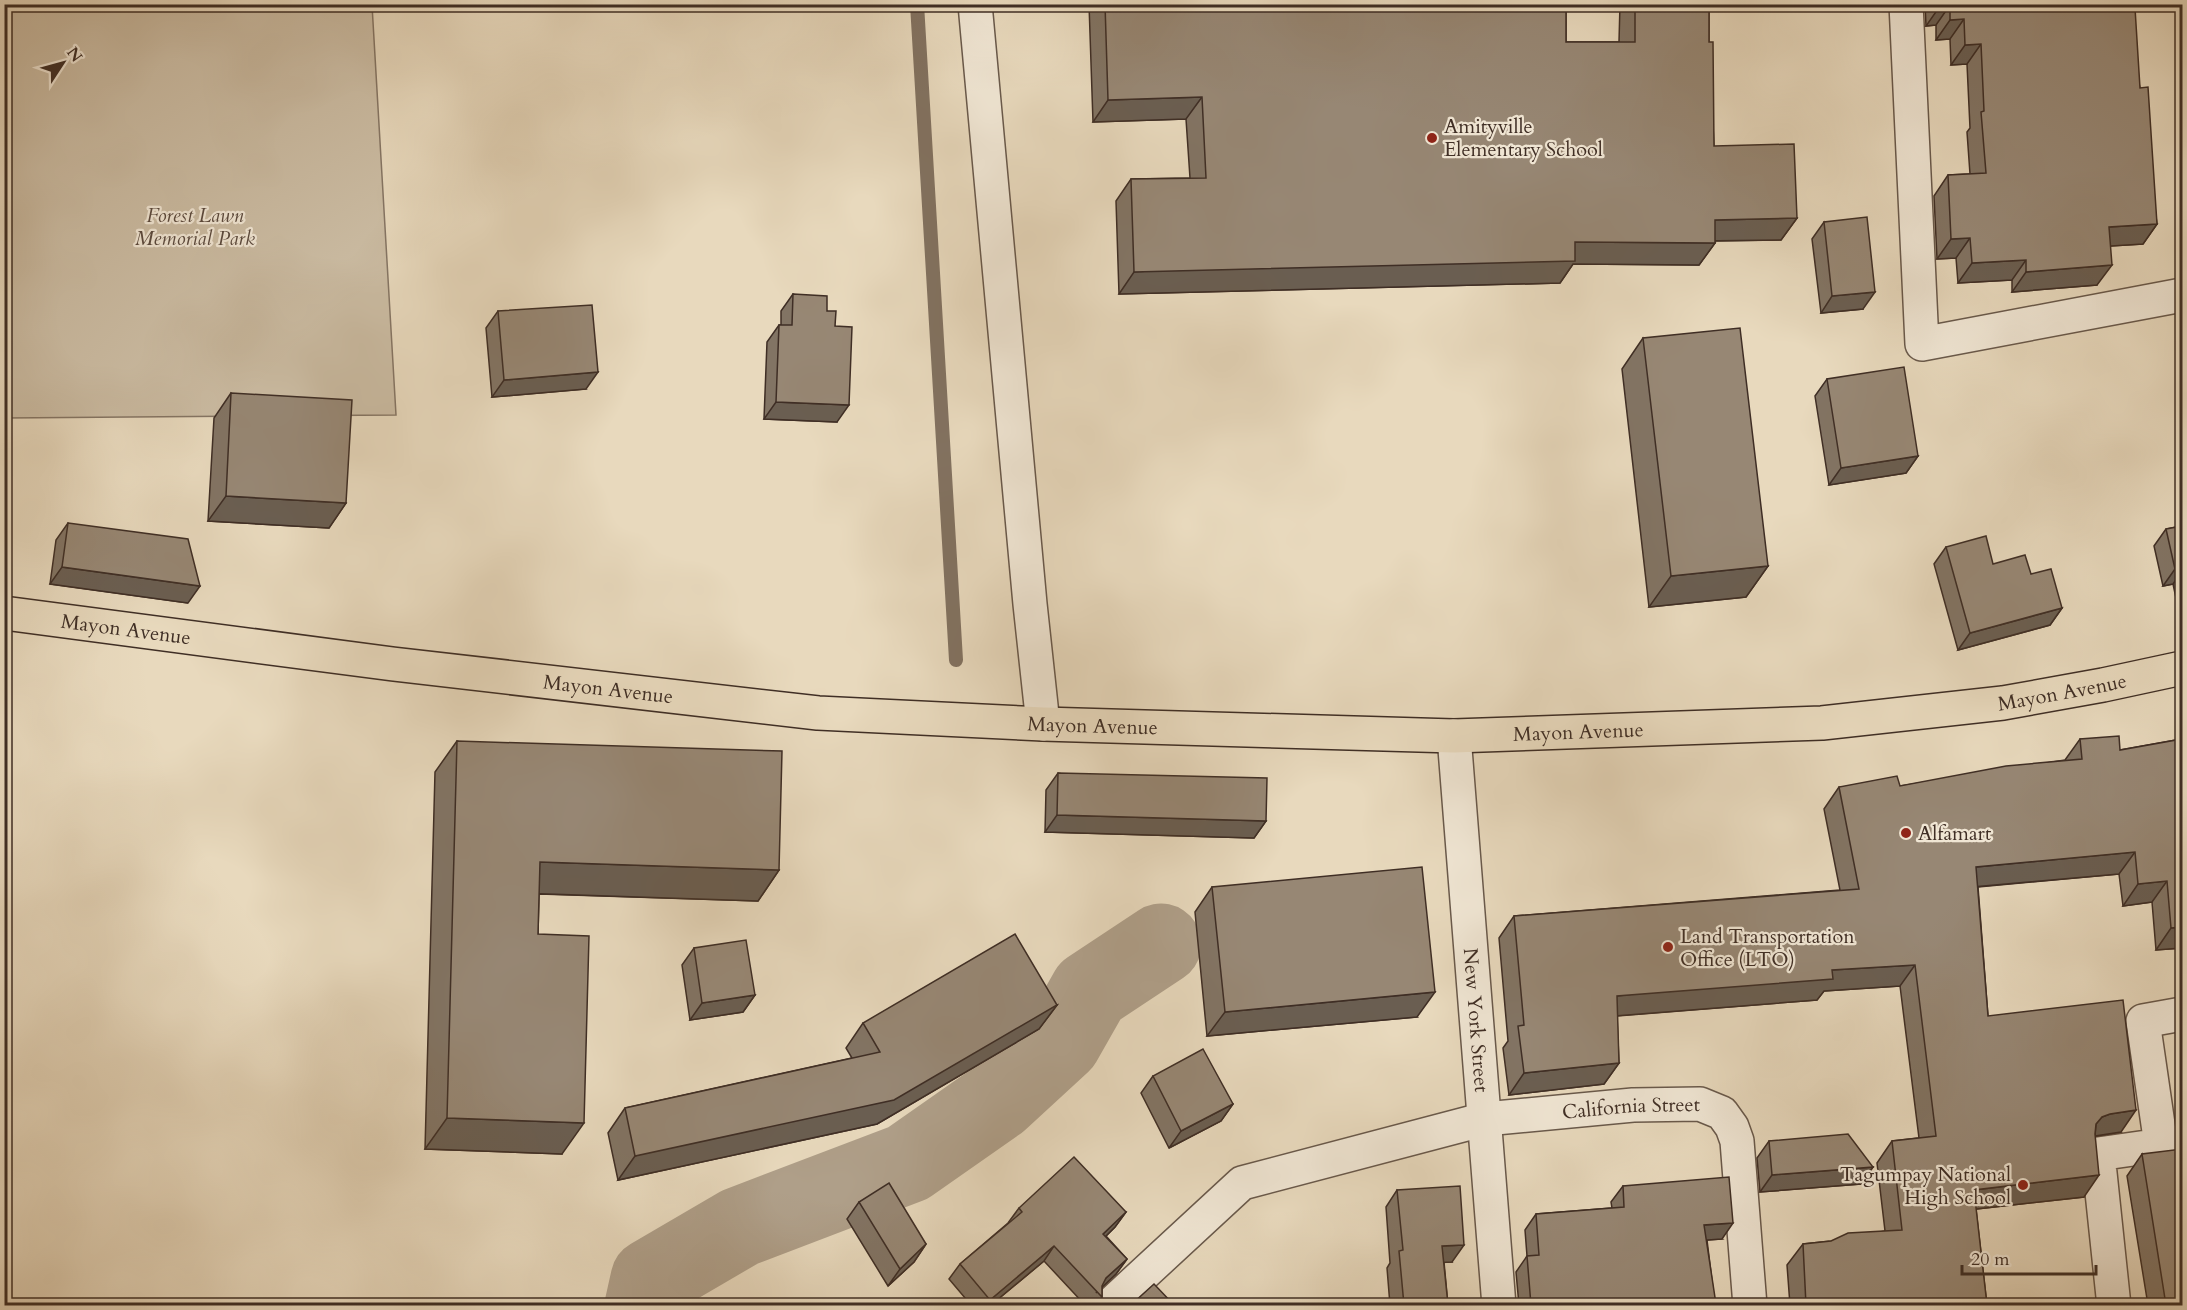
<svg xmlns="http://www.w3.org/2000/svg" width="2187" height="1310" font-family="Cardo,serif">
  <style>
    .green { fill: #cbbca3; stroke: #857564; stroke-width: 1.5 }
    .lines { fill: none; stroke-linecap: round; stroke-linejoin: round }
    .stream { stroke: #827261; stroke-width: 14 }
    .river { stroke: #af9f89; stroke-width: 81 }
    .minor-casing { stroke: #69594b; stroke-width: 36 }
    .major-casing { stroke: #3f2e25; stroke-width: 36 }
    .minor { stroke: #f0e6d4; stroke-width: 33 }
    .major { stroke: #e8d9bd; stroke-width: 33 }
    .wall { fill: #827464; stroke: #3f2e25; stroke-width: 1.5 }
    .shaded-wall { fill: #6a5e51; stroke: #3f2e25; stroke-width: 1.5 }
    .building { fill: #978774; stroke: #3f2e25; stroke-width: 1.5 }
    .poi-dot { fill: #8f2418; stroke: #f0e6d4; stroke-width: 2 }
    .labels { text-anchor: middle; stroke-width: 4.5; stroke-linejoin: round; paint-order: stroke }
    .poi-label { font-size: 20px; fill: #3f2e25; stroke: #f0e6d4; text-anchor: start }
    .park-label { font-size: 20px; font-style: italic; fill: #5b4a3e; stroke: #f0e6d4 }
    .street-label { font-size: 20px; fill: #3f2e25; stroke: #f0e6d4 }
  </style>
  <rect width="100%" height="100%" fill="#e8d9bd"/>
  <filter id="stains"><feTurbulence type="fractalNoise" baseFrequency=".00333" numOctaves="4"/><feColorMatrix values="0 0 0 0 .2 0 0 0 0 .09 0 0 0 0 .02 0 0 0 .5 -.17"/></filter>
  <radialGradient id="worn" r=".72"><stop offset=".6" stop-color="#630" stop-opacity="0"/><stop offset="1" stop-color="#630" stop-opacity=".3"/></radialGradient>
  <polygon class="green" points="4,5 372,5 396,415 5,418"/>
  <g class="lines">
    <polyline class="stream" points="917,4 956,660"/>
    <polyline class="river" points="645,1306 651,1279 740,1227 908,1163 998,1100 1061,1042 1090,991 1161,944"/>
    <g class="minor-casing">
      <g id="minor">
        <polyline points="975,4 1030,604 1043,724"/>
        <polyline points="1906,4 1922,344 2182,295"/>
        <path id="s1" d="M1454,736L1499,1306"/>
        <path id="s2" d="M1109,1306L1242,1183L1485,1119L1633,1105L1700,1104L1722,1113L1732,1127L1737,1141L1750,1306"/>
        <polyline points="2114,1306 2098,1154 2161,1145 2143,1021 2182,1014"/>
      </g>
    </g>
    <g class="major-casing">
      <g id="major">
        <path id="s3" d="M4,613L393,664L818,713L1043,724L1454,736L1822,723L2003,703L2103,685L2182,668"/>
      </g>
    </g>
    <use href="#minor" class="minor"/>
    <use href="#major" class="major"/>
  </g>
  <g class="wall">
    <polygon points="1089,4 1566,4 1566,42 1619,42 1620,4 1709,4 1709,42 1714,146 1797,218 1781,240 1715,241 1715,243 1699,265 1573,264 1560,283 1119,294 1116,201 1131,179 1190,178 1186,119 1093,122"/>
    <polygon points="1925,4 2122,4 2122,9 2140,88 2157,224 2143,244 2110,246 2097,285 2012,292 2012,280 1958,283 1956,258 1937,259 1934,196 1948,175 1970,174 1967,132 1970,128 1967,64 1951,65 1950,39 1936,40 1936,25 1926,26"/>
    <polygon points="1824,222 1863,309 1821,313 1812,239"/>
    <polygon points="793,294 827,311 835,326 837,422 764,419 767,342 779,325 781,325 781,311"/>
    <polygon points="498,311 586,389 492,397 486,328"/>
    <polygon points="1643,338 1768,566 1746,597 1649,607 1622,369"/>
    <polygon points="1827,379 1918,456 1906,473 1829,485 1815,396"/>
    <polygon points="231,393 346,503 329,528 208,521 214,418"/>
    <polygon points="68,523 188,603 50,584 56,540"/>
    <polygon points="2182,526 2182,626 2173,584 2163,586 2154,546 2166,529"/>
    <polygon points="1946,547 1993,564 2031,574 2062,608 2050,625 1958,650 1934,564"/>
    <polygon points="2080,739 2120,750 2182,739 2182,948 2156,950 2152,902 2123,906 2119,874 1978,887 1988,1016 2121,1132 2095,1136 2084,1197 1976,1209 1987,1305 1790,1305 1787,1265 1803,1244 1831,1241 1885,1231 1877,1163 1892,1141 1919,1138 1900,986 1824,991 1817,1000 1617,1016 1619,1063 1604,1084 1509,1095 1503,1048 1508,1041 1499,938 1514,916 1840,890 1824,809 1839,787 1900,786 2065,760"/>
    <polygon points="457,741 779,870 758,901 539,894 538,934 562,1154 425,1149 435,772"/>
    <polygon points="1058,773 1266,821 1254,838 1045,832 1046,790"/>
    <polygon points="1212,887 1417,1017 1207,1036 1195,912"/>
    <polygon points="694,948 755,995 743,1012 690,1020 682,965"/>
    <polygon points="1057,1005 1039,1029 877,1124 618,1180 608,1133 625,1108 852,1058 846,1048 863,1023"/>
    <polygon points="1153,1076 1233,1104 1221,1121 1169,1148 1141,1093"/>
    <polygon points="1769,1141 1873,1167 1861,1184 1760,1192 1757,1158"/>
    <polygon points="2142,1154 2182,1305 2148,1305 2127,1176"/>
    <polygon points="1623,1186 1722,1239 1707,1240 1715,1305 1519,1305 1516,1272 1527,1256 1525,1230 1536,1214 1612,1208 1611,1202"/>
    <polygon points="1397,1190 1452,1262 1444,1262 1448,1305 1390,1305 1387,1268 1390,1263 1386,1207"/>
    <polygon points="859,1202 926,1244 914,1262 888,1286 847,1219"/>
    <polygon points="1019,1208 1126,1212 1115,1227 1106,1236 1127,1259 1116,1274 1102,1287 1102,1297 1097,1305 1085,1305 1044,1261 991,1305 971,1305 949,1279 960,1264 1008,1223"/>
  </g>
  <g class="shaded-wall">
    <polygon points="1950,5 1936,25 1926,26 1940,6"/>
    <polygon points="1964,19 1950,39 1936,40 1950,20"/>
    <polygon points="1981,44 1967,64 1951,65 1965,45"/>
    <polygon points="1202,97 1186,119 1093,122 1108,100"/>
    <polygon points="1797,218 1781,240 1699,241 1715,220"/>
    <polygon points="2157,224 2143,244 2095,247 2109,227"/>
    <polygon points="1970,238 1956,258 1937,259 1951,239"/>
    <polygon points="1575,242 1715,243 1699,265 1573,264 1560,283 1119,294 1134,272"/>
    <polygon points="2026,260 2012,280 1958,283 1972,263"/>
    <polygon points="2112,265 2097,285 2012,292 2026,272"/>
    <polygon points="1875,292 1863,309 1821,313 1832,296"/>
    <polygon points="598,372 586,389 492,397 504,380"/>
    <polygon points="776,402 849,405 837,422 764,419"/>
    <polygon points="1918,456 1906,473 1829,485 1841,468"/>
    <polygon points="226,496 346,503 329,528 208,521"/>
    <polygon points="1768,566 1746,597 1649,607 1671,576"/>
    <polygon points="62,567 200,586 188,603 50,584"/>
    <polygon points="2182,568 2182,571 2173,584 2163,586 2175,569"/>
    <polygon points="2062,608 2050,625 1958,650 1970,633"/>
    <polygon points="1057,815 1266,821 1254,838 1045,832"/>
    <polygon points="2135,852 2119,874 1961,888 1976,867"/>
    <polygon points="540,862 779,870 758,901 518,893"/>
    <polygon points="2167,881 2152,902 2123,906 2138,884"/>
    <polygon points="2182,927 2182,948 2156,950 2171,928"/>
    <polygon points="1915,965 1900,986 1824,991 1817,1000 1602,1017 1617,996 1832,970"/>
    <polygon points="1435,992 1417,1017 1207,1036 1225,1012"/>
    <polygon points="755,995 743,1012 690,1020 702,1003"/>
    <polygon points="1057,1005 1039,1029 877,1124 618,1180 635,1156"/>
    <polygon points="1619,1063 1604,1084 1509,1095 1524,1073"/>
    <polygon points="1233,1104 1221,1121 1169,1148 1181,1131"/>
    <polygon points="2136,1110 2121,1132 2095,1136 2096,1124 2102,1117 2110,1114"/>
    <polygon points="447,1118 584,1123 562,1154 425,1149"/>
    <polygon points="1873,1167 1861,1184 1760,1192 1772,1175"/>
    <polygon points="2099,1175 2084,1197 1959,1211 1974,1190"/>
    <polygon points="1126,1212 1115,1227 1093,1249 1103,1234"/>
    <polygon points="1733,1223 1722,1239 1693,1241 1704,1225"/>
    <polygon points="926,1244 914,1262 888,1286 900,1269"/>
    <polygon points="1464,1245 1452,1262 1430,1263 1442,1246"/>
    <polygon points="1054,1246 1044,1261 991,1305 986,1305 990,1300"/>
    <polygon points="1127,1259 1116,1274 1096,1293 1106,1278"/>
  </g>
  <g class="building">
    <polygon points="1105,4 1566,4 1566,42 1635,42 1635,4 1709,4 1709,42 1713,42 1714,146 1794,144 1797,218 1715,220 1715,243 1575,242 1575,261 1134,272 1131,179 1206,178 1202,97 1108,100"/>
    <polygon points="1940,4 2122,4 2122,9 2135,8 2140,88 2148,87 2157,224 2109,227 2112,265 2026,272 2026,260 1972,263 1970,238 1951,239 1948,175 1986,173 1981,112 1984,111 1981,44 1965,45 1964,19 1950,20 1950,5 1940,6"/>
    <polygon points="1867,217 1875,292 1832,296 1824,222"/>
    <polygon points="793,294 827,296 827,311 836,311 835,326 852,327 849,405 776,402 779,325 792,325"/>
    <polygon points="592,305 598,372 504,380 498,311"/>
    <polygon points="1740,328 1768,566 1671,576 1643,338"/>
    <polygon points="1904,367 1918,456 1841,468 1827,379"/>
    <polygon points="231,393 352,400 346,503 226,496"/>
    <polygon points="68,523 188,539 200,586 62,567"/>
    <polygon points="2182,526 2182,568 2175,569 2166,529"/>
    <polygon points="1986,536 1993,564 2025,555 2031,574 2051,569 2062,608 1970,633 1946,547"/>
    <polygon points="2119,736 2120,750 2182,739 2182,927 2171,928 2167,881 2138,884 2135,852 1976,867 1988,1016 2123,1000 2136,1110 2110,1114 2102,1117 2096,1124 2095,1134 2099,1175 1974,1190 1987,1305 1806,1305 1803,1244 1831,1241 1848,1233 1902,1230 1892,1141 1936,1136 1915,965 1832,970 1833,979 1617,996 1619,1063 1524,1073 1518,1026 1524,1025 1514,916 1859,889 1839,787 1897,776 1900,786 2006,766 2082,759 2080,739"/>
    <polygon points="457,741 782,751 779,870 540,862 538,934 589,936 584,1123 447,1118"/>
    <polygon points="1058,773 1267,778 1266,821 1057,815"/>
    <polygon points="1422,867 1435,992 1225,1012 1212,887"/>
    <polygon points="1015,934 1057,1005 894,1100 635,1156 625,1108 880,1052 863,1023"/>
    <polygon points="746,940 755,995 702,1003 694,948"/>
    <polygon points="1203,1049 1233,1104 1181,1131 1153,1076"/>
    <polygon points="1848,1134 1873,1167 1772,1175 1769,1141"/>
    <polygon points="2182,1149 2182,1305 2166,1305 2142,1154"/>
    <polygon points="1074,1157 1126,1212 1103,1234 1127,1259 1106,1278 1102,1286 1102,1297 1054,1246 990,1300 960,1264 1022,1212 1019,1208"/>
    <polygon points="1729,1177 1733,1223 1704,1225 1716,1304 1704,1305 1531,1305 1527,1256 1539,1255 1536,1214 1624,1207 1623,1186"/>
    <polygon points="889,1183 926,1244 900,1269 859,1202"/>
    <polygon points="1460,1186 1464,1245 1442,1246 1448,1305 1404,1305 1399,1251 1403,1250 1397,1190"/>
    <polygon points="1154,1284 1174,1305 1128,1305 1133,1303"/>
  </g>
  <g class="poi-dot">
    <circle cx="1432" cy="138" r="6"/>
    <circle cx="1906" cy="833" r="6"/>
    <circle cx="1668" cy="947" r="6"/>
    <circle cx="2023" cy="1185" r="6"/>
  </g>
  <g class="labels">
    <g class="poi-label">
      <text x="1444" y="133">Amityville<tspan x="1444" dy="23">Elementary School</tspan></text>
      <text x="1918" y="840">Alfamart</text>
      <text x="1680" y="943">Land Transportation<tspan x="1680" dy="23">Office (LTO)</tspan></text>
      <text x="2011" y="1181" text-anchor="end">Tagumpay National<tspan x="2011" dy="23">High School</tspan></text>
    </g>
    <g class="park-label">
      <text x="195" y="222">Forest Lawn<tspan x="195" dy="23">Memorial Park</tspan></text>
    </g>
    <g class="street-label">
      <text dy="7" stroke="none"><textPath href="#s3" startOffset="123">Mayon Avenue</textPath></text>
      <text dy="7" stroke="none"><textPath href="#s3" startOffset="609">Mayon Avenue</textPath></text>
      <text dy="7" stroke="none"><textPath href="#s3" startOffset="2067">Mayon Avenue</textPath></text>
      <text dy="7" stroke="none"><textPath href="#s3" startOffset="1095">Mayon Avenue</textPath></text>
      <text dy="7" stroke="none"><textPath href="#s3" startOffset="1581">Mayon Avenue</textPath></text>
      <text dy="7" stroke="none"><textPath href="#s1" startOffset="285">New York Street</textPath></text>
      <text dy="7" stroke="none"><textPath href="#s2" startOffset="579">California Street</textPath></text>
    </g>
  </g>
  <rect width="2187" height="1310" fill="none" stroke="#e8d9bd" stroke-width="24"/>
  <rect x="6" y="6" width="2175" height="1298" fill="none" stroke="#3f2e25" stroke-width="3"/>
  <rect x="12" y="12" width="2163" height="1286" fill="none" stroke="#3f2e25" stroke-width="1.5"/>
  <g transform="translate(63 63) rotate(54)" stroke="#f0e6d4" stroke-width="4.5" paint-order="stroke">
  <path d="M0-4.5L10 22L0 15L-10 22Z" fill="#3f2e25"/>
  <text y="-9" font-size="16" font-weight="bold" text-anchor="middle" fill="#3f2e25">N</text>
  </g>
  <path d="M1962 1265v9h134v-9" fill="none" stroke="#3f2e25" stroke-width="3"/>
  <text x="1971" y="1265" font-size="18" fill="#3f2e25" stroke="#f0e6d4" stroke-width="4.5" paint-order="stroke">20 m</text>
  <rect width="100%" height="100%" filter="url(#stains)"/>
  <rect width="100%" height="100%" fill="url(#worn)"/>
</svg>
